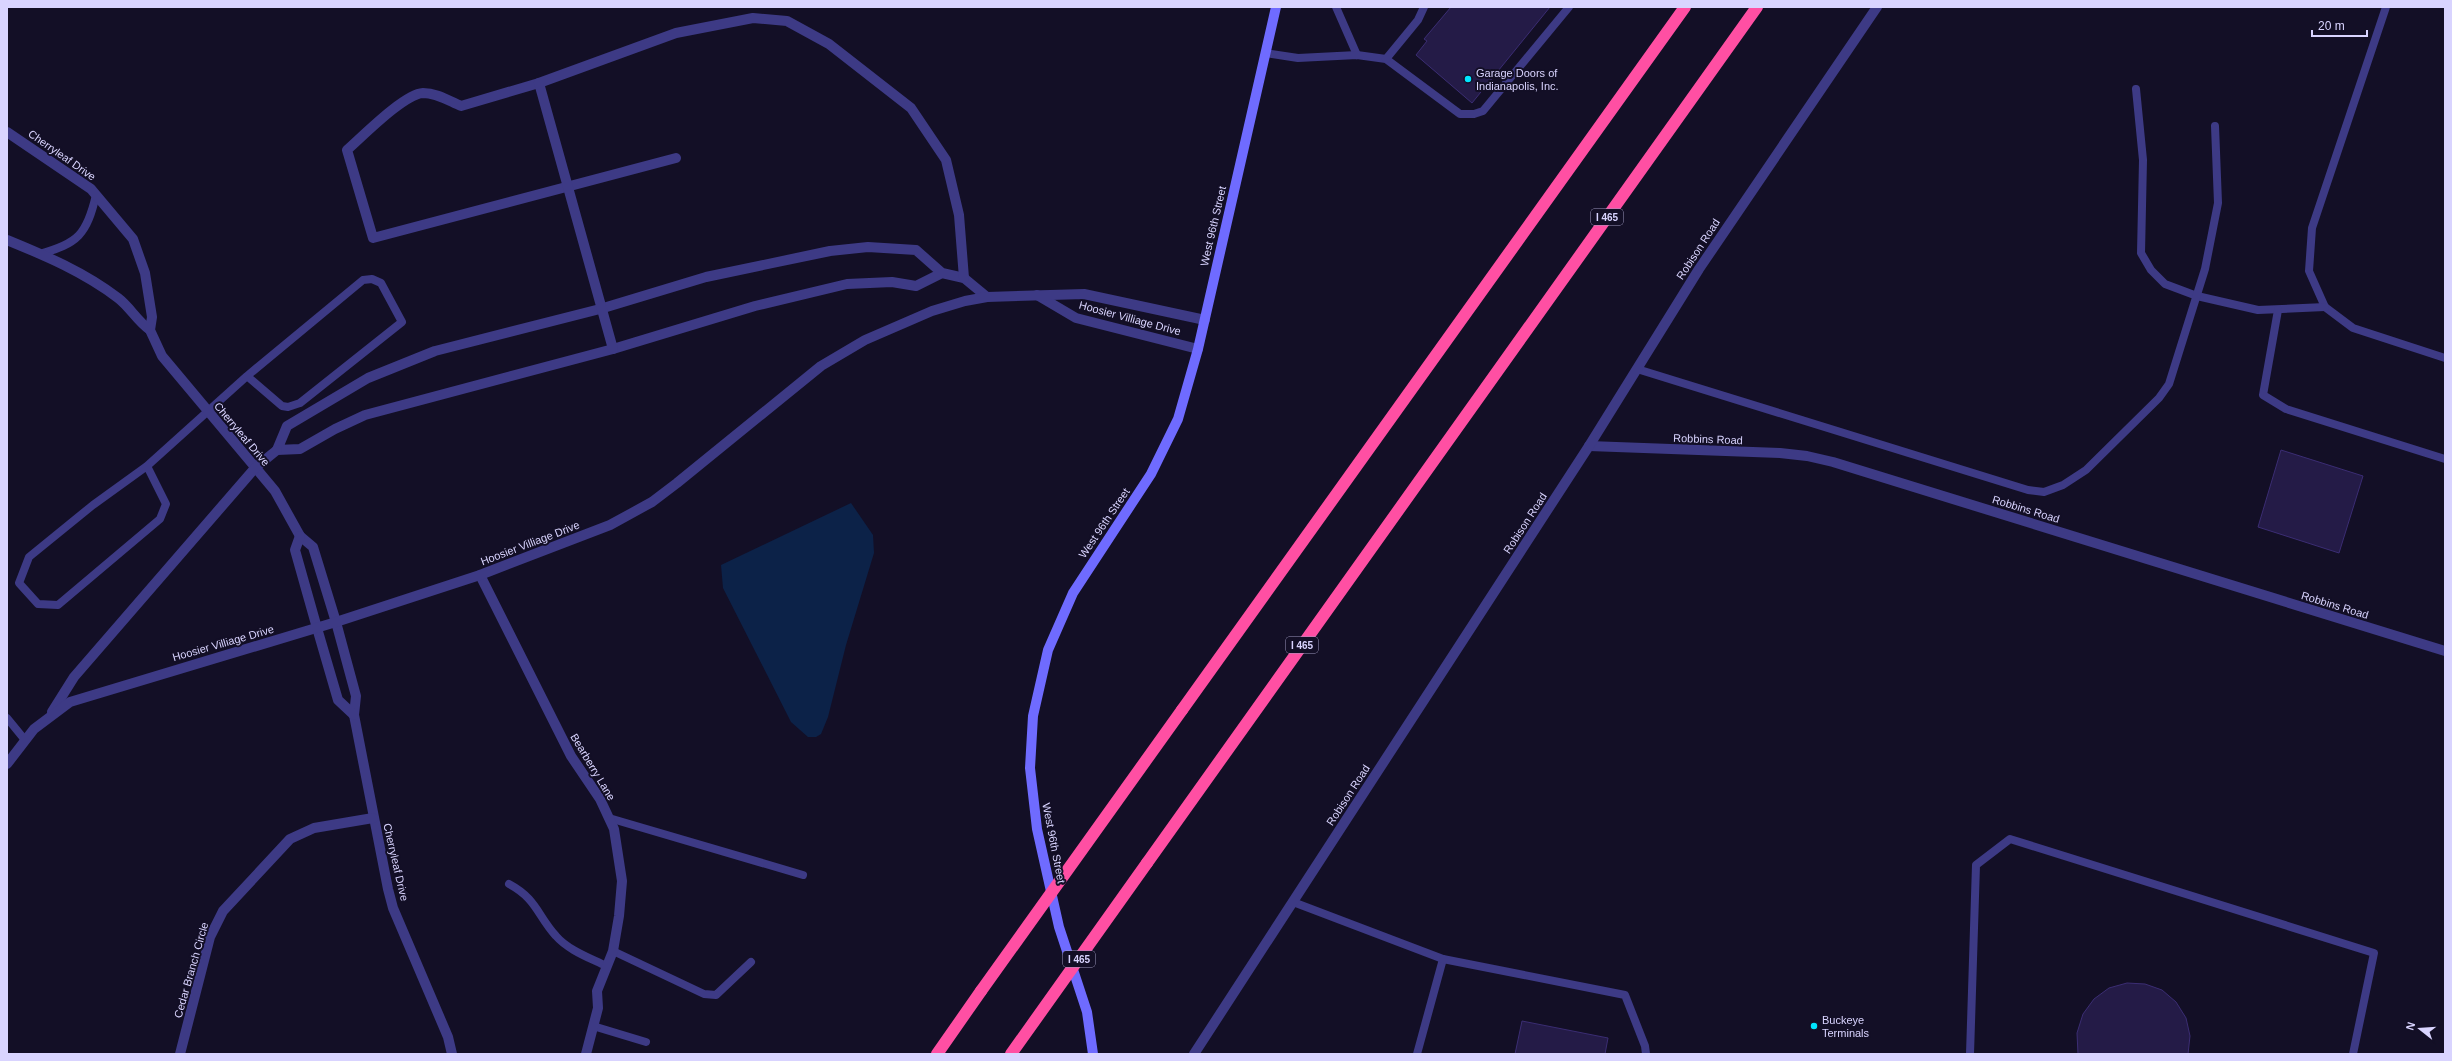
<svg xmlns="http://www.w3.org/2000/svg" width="2452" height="1061" font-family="Arial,sans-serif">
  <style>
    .water { fill: #0c2248 }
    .building { fill: #241b47; stroke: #3b2d73 }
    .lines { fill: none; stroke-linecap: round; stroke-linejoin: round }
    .lane { stroke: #3d3a85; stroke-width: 8 }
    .street { stroke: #3d3a85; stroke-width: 10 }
    .secondary { stroke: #6f6bff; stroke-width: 10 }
    .highway { stroke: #ff4fa3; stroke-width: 12 }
    .highway-bridge { stroke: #ff4fa3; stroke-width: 12 }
    .poi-dot { fill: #00e5ff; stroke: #130f26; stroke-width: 1.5 }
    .labels { text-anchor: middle; stroke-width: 4; stroke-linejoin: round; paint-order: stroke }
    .shield { fill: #130f26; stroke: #9e99be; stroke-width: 1 }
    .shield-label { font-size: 10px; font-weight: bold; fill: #d9d4ff }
    .poi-label { font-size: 11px; fill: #d9d4ff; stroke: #130f26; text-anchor: start }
    .street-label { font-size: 11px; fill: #d9d4ff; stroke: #130f26 }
  </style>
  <rect width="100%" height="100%" fill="#130f26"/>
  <polygon class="water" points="851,503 873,535 874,553 846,645 828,717 821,734 816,737 808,737 791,722 723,588 721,565"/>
  <g class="building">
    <polygon points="1451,7 1550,7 1472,103 1416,55 1427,41 1424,39"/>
    <polygon points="2281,450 2363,476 2339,553 2258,527"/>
    <polygon points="2127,983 2145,984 2162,990 2176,1002 2186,1018 2190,1036 2188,1054 2078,1054 2077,1033 2083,1014 2094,999 2109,988"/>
    <polygon points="1522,1021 1608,1038 1605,1054 1515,1054"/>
  </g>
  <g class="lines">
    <g class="lane">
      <polyline points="1336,7 1357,55"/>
      <polyline points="2386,7 2312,228 2309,271 2325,307 2353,328 2445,358"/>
      <polyline points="1265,53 1298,58 1357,55 1386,59 1460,114 1474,114 1483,111 1569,7"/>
      <polyline points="1386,59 1418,20 1424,7"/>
      <polyline points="2136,89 2143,160 2141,253 2151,270 2165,284 2197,296 2258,310 2325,307"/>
      <path d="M39,254C78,244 87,234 96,195"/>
      <polyline points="2278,310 2263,395 2286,409 2445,459"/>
      <polyline points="1637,369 2028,490 2044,492 2063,485 2086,470 2159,398 2169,384 2205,269 2218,203 2215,126"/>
      <polyline points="147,466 166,504 160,519 58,605 38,604 19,583 29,557 93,505 147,466 247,376 363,280 372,279 381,283 402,322 300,403 288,407 282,406 247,376"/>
      <polyline points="7,718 25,740"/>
      <polyline points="609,818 803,875"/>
      <path d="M509,884C537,899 537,915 556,936C568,950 590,958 606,966"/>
      <polyline points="1293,902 1443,959 1417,1054"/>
      <polyline points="613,951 704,994 716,995 751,962"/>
      <polyline points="1443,959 1625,995 1645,1046 1646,1054"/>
      <polyline points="593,1026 646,1042"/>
      <polyline points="1970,1054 1976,865 2010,839 2374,953 2353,1054"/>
    </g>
    <g class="street">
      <path d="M539,83L461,106C449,101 437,93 423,93C404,94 363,136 347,150L373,238L676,158"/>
      <polyline points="7,132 91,189 133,239 145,273 152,317 150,330 162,356 275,491 300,536 313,547 336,622 356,696 354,715 388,889 393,908 448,1037 452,1054"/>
      <path d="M7,240C46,256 84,272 118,298C130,307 137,321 150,330"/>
      <polyline points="942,273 916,286 892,282 847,284 755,306 613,349 365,415 335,429 300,449 277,450 287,426 368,378 435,351 600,309 706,277 830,251 868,247 916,250 942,273 964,278 987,297"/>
      <polyline points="1037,295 1076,318 1198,349"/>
      <polyline points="613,349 539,83 676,33 753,18 787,21 829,44 911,108 946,160 959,215 964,278"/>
      <polyline points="1589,446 1780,453 1807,456 1833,462 2445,651"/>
      <polyline points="300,536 295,550 317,628 338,700 354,715"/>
      <polyline points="480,575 571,756 600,799 614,829 622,881 619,916 613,951 597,991 598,1008 586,1054"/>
      <polyline points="52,712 74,677 255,468 277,450"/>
      <polyline points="7,764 34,729 70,702 336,622 480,575 610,525 652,502 677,483 821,366 865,340 932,311 965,301 987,297 1084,294 1205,320"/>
      <polyline points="180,1054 210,937 223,911 290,839 314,828 373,818"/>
      <polyline points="1194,1054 1589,446 1699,269 1877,7"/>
    </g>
    <polyline class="secondary" points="1093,1054 1087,1012 1059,927 1037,829 1030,768 1033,716 1048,650 1073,593 1151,474 1178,419 1198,349 1276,7"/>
    <g class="highway">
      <polyline points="1182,710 1685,7"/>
      <polyline points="1147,863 1757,7"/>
      <polyline points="937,1054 981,991"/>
    </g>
    <g class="highway-bridge">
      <polyline points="981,991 1182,710"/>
      <polyline points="1011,1054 1147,863"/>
    </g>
  </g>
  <g class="poi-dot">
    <circle cx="1468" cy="79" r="4"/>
    <circle cx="1814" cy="1026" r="4"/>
  </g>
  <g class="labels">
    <g class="shield">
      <rect x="1591" y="209" width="32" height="16" rx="3"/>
      <rect x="1286" y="637" width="32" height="16" rx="3"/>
      <rect x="1063" y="951" width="32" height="16" rx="3"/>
    </g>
    <g class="shield-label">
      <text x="1607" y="221">I 465</text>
      <text x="1302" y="649">I 465</text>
      <text x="1079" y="963">I 465</text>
    </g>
    <g class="poi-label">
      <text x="1476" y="77">Garage Doors of<tspan x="1476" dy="13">Indianapolis, Inc.</tspan></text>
      <text x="1822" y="1024">Buckeye<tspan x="1822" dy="13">Terminals</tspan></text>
    </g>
    <g class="street-label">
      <text transform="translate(62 155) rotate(35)" y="4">Cherryleaf Drive</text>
      <text transform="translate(1213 226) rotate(-77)" y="4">West 96th Street</text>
      <text transform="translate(1698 249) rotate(-57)" y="4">Robison Road</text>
      <text transform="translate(1130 318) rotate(15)" y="4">Hoosier Villiage Drive</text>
      <text transform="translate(242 434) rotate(50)" y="4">Cherryleaf Drive</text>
      <text transform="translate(1708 439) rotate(2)" y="4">Robbins Road</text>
      <text transform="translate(2026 509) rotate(17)" y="4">Robbins Road</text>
      <text transform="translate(1104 523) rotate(-56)" y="4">West 96th Street</text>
      <text transform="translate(1525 523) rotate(-57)" y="4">Robison Road</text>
      <text transform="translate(530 543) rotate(-21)" y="4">Hoosier Villiage Drive</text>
      <text transform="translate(2335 605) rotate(17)" y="4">Robbins Road</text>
      <text transform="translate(223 643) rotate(-16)" y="4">Hoosier Villiage Drive</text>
      <text transform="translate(593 767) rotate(59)" y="4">Bearberry Lane</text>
      <text transform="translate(1348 795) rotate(-57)" y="4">Robison Road</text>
      <text transform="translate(1054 843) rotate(79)" y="4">West 96th Street</text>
      <text transform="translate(396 862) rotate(77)" y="4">Cherryleaf Drive</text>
      <text transform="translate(191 970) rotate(-74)" y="4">Cedar Branch Circle</text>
    </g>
  </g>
  <rect width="2452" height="1061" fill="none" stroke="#d9d4ff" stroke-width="16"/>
  <g transform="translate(2420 1029) rotate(287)" stroke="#130f26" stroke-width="3" paint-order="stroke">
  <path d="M0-3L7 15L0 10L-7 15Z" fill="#d9d4ff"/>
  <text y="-6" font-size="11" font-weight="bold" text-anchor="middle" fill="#d9d4ff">N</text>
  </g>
  <path d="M2312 30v6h55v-6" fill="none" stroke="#d9d4ff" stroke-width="2"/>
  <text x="2318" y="30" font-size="12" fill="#d9d4ff" stroke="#130f26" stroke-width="3" paint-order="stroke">20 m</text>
</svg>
